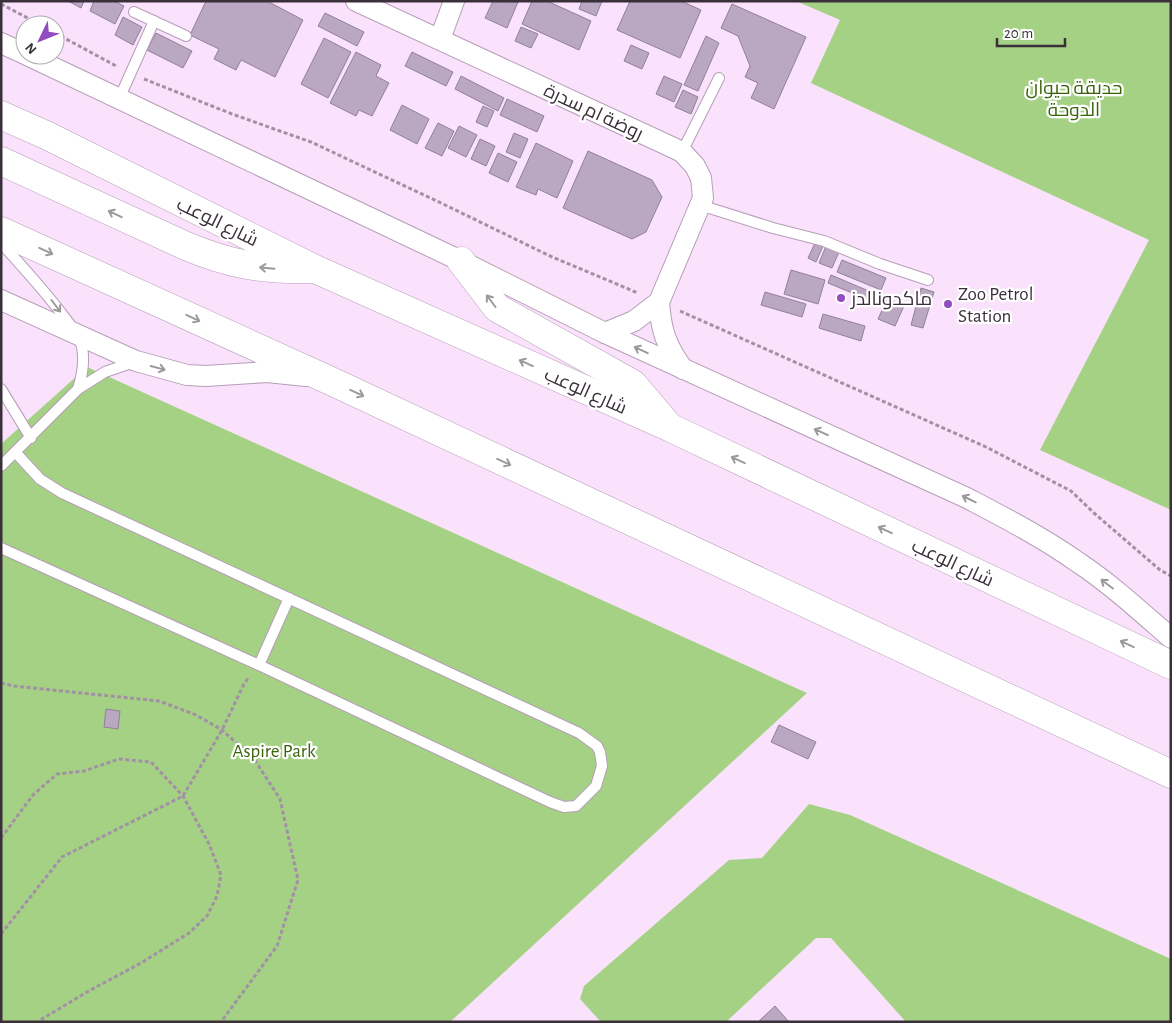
<svg xmlns="http://www.w3.org/2000/svg" width="1172" height="1023" font-family="'Alegreya Sans',Cairo,sans-serif">
  <style>
    .green { fill: #a5d184 }
    .building { fill: #baa7c2; stroke: #918099 }
    .lines { fill: none; stroke-linecap: round; stroke-linejoin: round }
    .lane-casing { stroke: #b59eb7; stroke-width: 12 }
    .street-casing { stroke: #b59eb7; stroke-width: 22 }
    .primary-casing { stroke: #b59eb7; stroke-width: 29 }
    .path { stroke: #a291a4; stroke-width: 3; stroke-dasharray: 4 2.5; stroke-linecap: butt }
    .lane { stroke: #fff; stroke-width: 10 }
    .street { stroke: #fff; stroke-width: 20 }
    .primary { stroke: #fff; stroke-width: 28 }
    .oneway { stroke: #9c989c }
    .poi-dot { fill: #934cbf; stroke: #fff; stroke-width: 2 }
    .labels { text-anchor: middle; stroke-width: 4.5; stroke-linejoin: round; paint-order: stroke }
    .park-label { font-size: 19px; fill: #3a6209; stroke: #fff }
    .street-label { font-size: 19px; fill: #39303a; stroke: #fff }
    .poi-label { font-size: 19px; fill: #39303a; stroke: #fff; text-anchor: start }
  </style>
  <rect width="100%" height="100%" fill="#fae2fc"/>
  <g class="green">
    <polygon points="796,1 1171,1 1171,510 1040,450 1149,240 811,83 840,20"/>
    <polygon points="87,367 807,693 450,1022 1,1022 1,444"/>
    <polygon points="809,804 850,815 1171,959 1171,1022 906,1022 831,938 816,938 726,1022 601,1022 580,999 584,986 729,860 762,858"/>
  </g>
  <g class="building">
    <polygon points="68,1 84,1 81,8"/>
    <polygon points="94,1 114,1 124,6 115,24 90,11"/>
    <polygon points="206,1 267,1 303,20 275,77 241,60 236,70 214,59 219,49 190,35"/>
    <polygon points="493,1 518,2 507,28 485,18"/>
    <polygon points="532,1 547,1 591,21 579,50 522,24"/>
    <polygon points="582,1 602,1 596,16 579,9"/>
    <polygon points="630,1 681,1 701,10 680,58 617,30"/>
    <polygon points="732,4 806,37 774,109 751,98 758,83 745,77 750,66 738,36 721,28"/>
    <polygon points="325,13 364,32 357,46 318,26"/>
    <polygon points="123,17 142,27 133,45 115,35"/>
    <polygon points="521,27 538,34 531,48 515,41"/>
    <polygon points="156,33 192,51 183,68 147,50"/>
    <polygon points="706,36 719,43 698,91 684,85"/>
    <polygon points="324,38 351,52 328,98 301,84"/>
    <polygon points="631,45 649,53 642,69 624,61"/>
    <polygon points="356,52 381,65 376,76 389,83 372,116 359,110 356,116 330,103"/>
    <polygon points="412,52 453,72 446,86 405,66"/>
    <polygon points="461,76 504,98 498,111 455,89"/>
    <polygon points="664,76 682,84 674,102 656,94"/>
    <polygon points="683,90 698,97 691,114 675,107"/>
    <polygon points="507,99 544,116 537,132 500,115"/>
    <polygon points="402,105 429,119 417,144 390,130"/>
    <polygon points="483,106 494,111 487,127 476,122"/>
    <polygon points="438,123 454,131 442,156 425,148"/>
    <polygon points="459,126 477,135 466,157 448,148"/>
    <polygon points="514,133 528,139 520,158 506,152"/>
    <polygon points="480,139 495,146 486,166 471,159"/>
    <polygon points="536,143 573,161 557,198 538,189 536,195 516,187"/>
    <polygon points="588,151 652,180 662,197 646,232 632,239 563,208"/>
    <polygon points="498,153 517,162 508,182 489,173"/>
    <polygon points="815,243 823,246 816,262 808,258"/>
    <polygon points="826,246 839,252 832,268 819,263"/>
    <polygon points="842,260 886,278 881,290 837,272"/>
    <polygon points="791,270 825,280 818,304 784,294"/>
    <polygon points="831,275 904,306 895,326 878,319 884,306 828,283"/>
    <polygon points="921,288 934,292 923,328 911,325"/>
    <polygon points="765,292 806,304 802,317 761,305"/>
    <polygon points="823,314 865,326 861,341 819,328"/>
    <polygon points="106,709 120,711 118,729 104,727"/>
    <polygon points="779,725 816,742 808,759 771,742"/>
    <polygon points="775,1006 789,1022 758,1022"/>
  </g>
  <g class="lines">
    <g class="lane-casing">
      <g id="lane">
        <polyline points="134,12 186,36"/>
        <polyline points="119,99 154,21"/>
        <polyline points="682,152 719,78"/>
        <polyline points="700,205 773,228 824,241 880,264 928,280"/>
        <path d="M1,243C22,266 43,289 62,314C70,325 79,334 82,347C85,362 82,376 78,389"/>
        <polyline points="1,389 31,438"/>
        <polyline points="1,466 78,389 105,372 134,362"/>
        <polyline points="1,548 259,665 550,802 564,807 576,806 596,786 602,766 600,752 597,746 579,733 62,493 40,479 16,453"/>
        <polyline points="259,665 289,598"/>
      </g>
    </g>
    <g class="street-casing">
      <g id="street">
        <polyline points="356,1 663,143 682,152 695,166 701,178 703,198 659,302 634,321 605,333"/>
        <polyline points="440,39 454,1"/>
        <polyline points="1,43 25,54"/>
        <path d="M27,55L461,261L605,333L967,498C1005,518 1044,538 1079,563C1112,585 1141,612 1171,638"/>
        <polyline points="1,300 136,361 187,375 206,376 267,372 306,376"/>
        <path d="M659,302C661,330 666,346 683,369"/>
      </g>
    </g>
    <g class="primary-casing">
      <g id="primary">
        <polyline points="1,115 48,136 315,269 671,428 1171,665"/>
        <path d="M1,161L186,246C229,264 261,270 309,269"/>
        <polyline points="1,231 333,382 1171,774"/>
        <polyline points="461,261 497,308 633,384 666,423"/>
      </g>
    </g>
    <g class="path">
      <polyline points="1,4 41,25"/>
      <polyline points="55,33 118,67"/>
      <polyline points="144,79 232,114 311,142 441,203 550,256 638,293"/>
      <polyline points="680,311 986,447 1071,491 1094,513 1160,570 1171,576"/>
      <polyline points="1,683 14,686 159,701 196,715 222,730 254,759 280,799 298,880 277,946 221,1022"/>
      <polyline points="1,838 33,795 57,774 84,771 119,759 151,762 183,796 209,844 221,875 217,896 207,916 189,933 141,963 87,992 37,1022"/>
      <polyline points="1,934 62,857 183,796 222,730 244,684 249,677"/>
    </g>
    <use href="#lane" class="lane"/>
    <use href="#street" class="street"/>
    <use href="#primary" class="primary"/>
  </g>
  <defs><path id="oneway-shaft" d="M-6 0H5M1.5-3L5.5 0L1.5 3" fill="none" stroke-width="1.6" stroke-linecap="round" stroke-linejoin="round" transform="scale(1.25)"/></defs>
  <g class="oneway">
    <use href="#oneway-shaft" transform="translate(115 214) rotate(-155)"/>
    <use href="#oneway-shaft" transform="translate(46 251) rotate(25)"/>
    <use href="#oneway-shaft" transform="translate(267 268) rotate(-175)"/>
    <use href="#oneway-shaft" transform="translate(491 301) rotate(-127)"/>
    <use href="#oneway-shaft" transform="translate(56 306) rotate(53)"/>
    <use href="#oneway-shaft" transform="translate(193 318) rotate(25)"/>
    <use href="#oneway-shaft" transform="translate(641 350) rotate(-155)"/>
    <use href="#oneway-shaft" transform="translate(526 363) rotate(-156)"/>
    <use href="#oneway-shaft" transform="translate(158 368) rotate(15)"/>
    <use href="#oneway-shaft" transform="translate(357 393) rotate(25)"/>
    <use href="#oneway-shaft" transform="translate(821 432) rotate(-156)"/>
    <use href="#oneway-shaft" transform="translate(738 460) rotate(-155)"/>
    <use href="#oneway-shaft" transform="translate(504 462) rotate(25)"/>
    <use href="#oneway-shaft" transform="translate(969 499) rotate(-154)"/>
    <use href="#oneway-shaft" transform="translate(885 530) rotate(-155)"/>
    <use href="#oneway-shaft" transform="translate(1107 584) rotate(-143)"/>
    <use href="#oneway-shaft" transform="translate(1127 644) rotate(-155)"/>
  </g>
  <g class="poi-dot">
    <circle cx="841" cy="298" r="5"/>
    <circle cx="948" cy="304" r="5"/>
  </g>
  <g class="labels">
    <g class="park-label">
      <text x="1074" y="94">حديقة حيوان<tspan x="1074" dy="22">الدوحة</tspan></text>
      <text x="274" y="757">Aspire Park</text>
    </g>
    <g class="street-label">
      <text transform="translate(594 111) rotate(25)" y="7">روضة ام سدرة</text>
      <text transform="translate(218 221) rotate(26)" y="7">شارع الوعب</text>
      <text transform="translate(586 390) rotate(24)" y="7">شارع الوعب</text>
      <text transform="translate(953 562) rotate(25)" y="7">شارع الوعب</text>
    </g>
    <g class="poi-label">
      <text x="958" y="300">Zoo Petrol<tspan x="958" dy="22">Station</tspan></text>
      <text x="851" y="305">ماكدونالدز</text>
    </g>
  </g>
  <rect width="1172" height="1023" fill="none" stroke="#39303a" stroke-width="5"/>
  <g transform="translate(40 40) rotate(227)"><circle r="24" fill="#ffffff" stroke="#b0acb0"/>
  <path d="M0-4L9 19L0 12L-9 19Z" fill="#934cbf"/>
  <text y="-8" font-size="14" font-weight="bold" text-anchor="middle" fill="#39303a">N</text>
  </g>
  <path d="M997 38v8h68v-8" fill="none" stroke="#39303a" stroke-width="2.5"/>
  <text x="1004" y="38" font-size="15" fill="#39303a" stroke="#ffffff" stroke-width="4" paint-order="stroke">20 m</text>
</svg>
